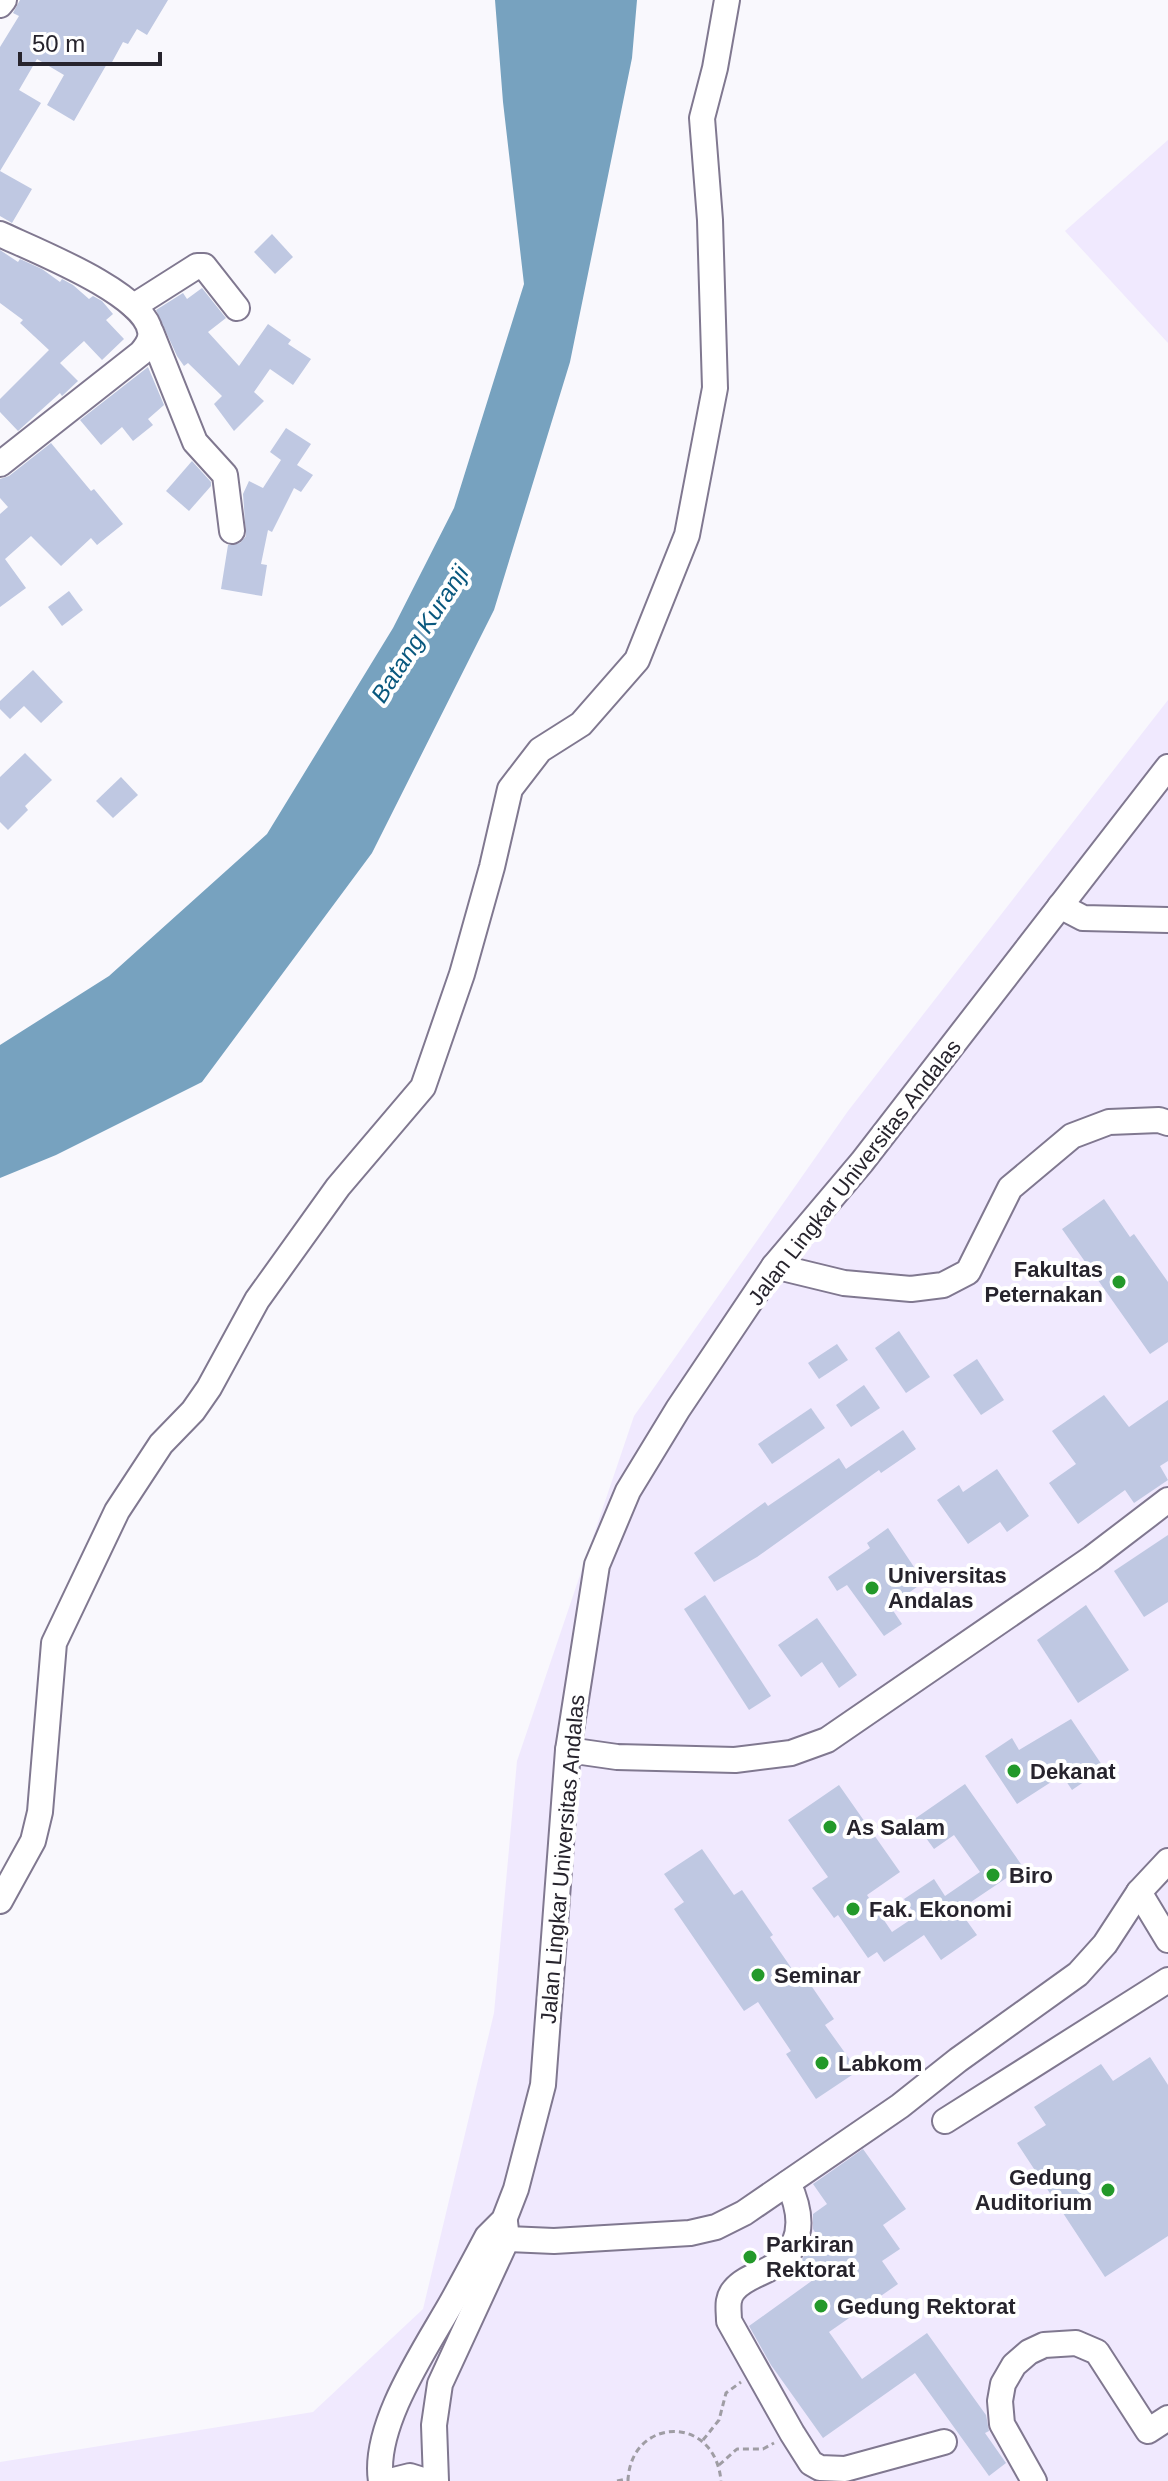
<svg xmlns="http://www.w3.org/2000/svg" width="1168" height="2481" font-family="Arial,sans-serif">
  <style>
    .built { fill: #f0e9fe }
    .water { fill: #77a2bf }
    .building { fill: #bfc8e2 }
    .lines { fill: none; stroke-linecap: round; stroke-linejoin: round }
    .minor-casing { stroke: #807890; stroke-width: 28 }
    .path { stroke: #9f9da4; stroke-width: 3; stroke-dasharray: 6 4; stroke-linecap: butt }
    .minor { stroke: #fff; stroke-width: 24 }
    .poi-dot { fill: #23992a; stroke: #fff; stroke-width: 3 }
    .labels { text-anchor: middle; stroke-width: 8; stroke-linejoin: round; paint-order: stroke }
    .street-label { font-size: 22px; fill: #27242d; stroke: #fff }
    .poi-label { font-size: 22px; font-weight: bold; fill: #27242d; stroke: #fff; text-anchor: start }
    .water-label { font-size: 24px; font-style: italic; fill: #09587e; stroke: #fff }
  </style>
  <rect width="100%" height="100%" fill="#f9f8fd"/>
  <g class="built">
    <polygon points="1168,140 1168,343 1065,231"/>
    <polygon points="1168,700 1168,2481 0,2481 0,2462 313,2412 423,2309 494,2013 517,1761 634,1416 848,1111"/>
  </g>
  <polygon class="water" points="495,0 637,0 632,58 570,362 494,610 372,853 202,1082 56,1155 0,1178 0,1045 109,976 267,834 393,628 454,508 524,284 503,102"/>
  <g class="building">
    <polygon points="20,0 168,0 147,35 137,29 128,44 123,42 111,64 108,62 74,121 47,105 64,75 37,59 19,90 41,103 0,171 32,189 12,223 0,216 0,47 19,16 13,13"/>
    <polygon points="272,234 293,257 275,274 254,252"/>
    <polygon points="0,250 18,262 20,259 42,269 60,282 62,279 73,285 89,299 93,296 102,301 113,314 106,320 124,339 102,360 84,341 60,363 78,381 62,396 60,393 18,431 0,412 0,399 49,350 20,323 23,320 0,303"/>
    <polygon points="202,288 226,318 208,332 239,366 268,324 291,340 288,344 311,359 293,385 270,369 254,392 264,401 234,431 214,404 222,396 188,363 184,366 177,356 156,310 183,293 187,299"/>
    <polygon points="148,367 164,405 148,419 153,425 133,441 122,427 101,445 80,420"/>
    <polygon points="286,428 311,444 297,465 313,475 301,492 294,488 272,532 268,530 261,564 267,565 262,596 221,589 228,545 240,543 246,536 243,494 249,481 263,488 281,460 270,452"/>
    <polygon points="51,443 91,491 94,489 123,524 97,545 91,538 61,566 31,536 5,559 26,588 0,607 0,514 8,507 0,498 0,479 9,476"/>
    <polygon points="192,461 211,482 211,486 189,511 166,491"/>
    <polygon points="69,591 83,610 62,626 48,607"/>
    <polygon points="33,670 63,702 41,723 24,706 10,719 0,709 0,701"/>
    <polygon points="25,753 52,780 25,806 28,810 8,830 0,822 0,777"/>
    <polygon points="121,777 138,795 113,818 96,801"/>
    <polygon points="1104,1199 1130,1237 1134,1234 1168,1282 1168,1342 1150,1354 1062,1229"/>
    <polygon points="899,1331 930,1377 906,1393 875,1348"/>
    <polygon points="837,1344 848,1360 819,1379 808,1363"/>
    <polygon points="977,1359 1004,1400 981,1415 953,1375"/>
    <polygon points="864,1385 880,1408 851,1427 836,1405"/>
    <polygon points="1104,1395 1129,1427 1168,1400 1168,1461 1160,1466 1168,1480 1134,1503 1125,1490 1078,1524 1049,1483 1076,1464 1052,1431"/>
    <polygon points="811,1408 825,1428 772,1464 758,1444"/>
    <polygon points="903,1430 916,1449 881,1473 879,1470 757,1557 714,1582 694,1553 765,1502 768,1506 839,1458 846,1469"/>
    <polygon points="997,1469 1029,1516 1007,1532 1000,1522 968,1544 937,1500 959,1485 963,1492"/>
    <polygon points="888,1528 924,1582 890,1606 902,1624 884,1636 847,1585 837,1591 828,1577 870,1548 867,1543"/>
    <polygon points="1168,1535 1168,1602 1144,1617 1114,1571"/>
    <polygon points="705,1595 771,1696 749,1710 684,1609"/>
    <polygon points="1086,1605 1129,1670 1078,1703 1037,1640"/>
    <polygon points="817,1618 857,1675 839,1688 822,1662 801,1677 778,1645"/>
    <polygon points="1071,1719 1104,1768 1072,1790 1062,1775 1017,1804 985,1756 1012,1738 1019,1750"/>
    <polygon points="965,1784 1023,1867 959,1910 977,1935 941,1960 924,1935 884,1962 877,1952 868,1958 838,1915 834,1918 812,1888 828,1877 788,1820 839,1785 900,1872 867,1895 892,1932 916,1916 904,1899 934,1879 945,1896 980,1872 954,1835 934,1849 913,1820"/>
    <polygon points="702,1849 734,1895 742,1890 773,1935 770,1937 801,1982 806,1978 834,2019 825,2025 858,2071 816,2099 786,2054 791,2051 758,2002 744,2011 674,1909 684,1902 664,1874"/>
    <polygon points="1150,2057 1168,2085 1168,2236 1105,2277 1017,2143 1046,2125 1034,2107 1101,2064 1113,2081"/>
    <polygon points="863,2149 906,2209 883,2225 900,2249 882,2261 898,2284 829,2332 862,2379 927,2333 986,2415 989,2431 985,2433 1006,2463 989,2476 915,2373 823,2438 771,2365 749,2326 813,2280 800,2262 805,2255 822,2243 813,2229 813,2214 827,2204 813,2184"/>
  </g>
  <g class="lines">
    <g class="minor-casing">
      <g id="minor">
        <polyline points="0,5 4,0"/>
        <path d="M0,234C34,250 144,293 150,331C152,340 146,347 141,353L0,464"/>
        <polyline points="134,306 197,266 204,266 237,308"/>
        <polyline points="151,332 195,442 225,475 232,531"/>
        <polyline points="1060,906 1083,918 1168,920"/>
        <polyline points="774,1266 844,1283 911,1289 943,1285 968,1272 1010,1188 1072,1136 1109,1122 1159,1120 1168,1123"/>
        <polyline points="568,1750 617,1757 735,1760 791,1753 827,1740 1092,1558 1168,1500"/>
        <polyline points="1139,1892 1168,1940"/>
        <polyline points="0,1901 33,1841 40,1812 54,1643 117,1511 161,1444 193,1411 209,1388 257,1300 338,1187 423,1087 462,974 492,867 510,789 540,750 581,724 637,660 687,535 715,388 710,220 702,118 715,68 727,0"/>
        <polyline points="945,2121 1168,1980"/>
        <path d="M788,2183C800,2208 806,2238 782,2260C769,2273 746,2275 734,2290C726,2299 729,2310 729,2321L792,2433L811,2463L820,2468L845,2469L944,2442"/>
        <polyline points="507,2239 554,2241 690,2233 716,2227 744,2213 900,2106 958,2060 1078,1974 1105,1944 1139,1892 1168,1861"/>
        <path d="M381,2481C372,2426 426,2348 452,2302C464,2280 476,2258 487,2237L504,2220L516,2189L543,2085L568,1750L597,1565L628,1491L678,1409L774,1266L862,1162L1168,767"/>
        <polyline points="390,2481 410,2476 426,2481"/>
        <polyline points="436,2481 434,2425 440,2384 507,2239 505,2222"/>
        <polyline points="1034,2481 1002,2424 1000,2401 1003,2384 1014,2365 1029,2352 1044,2345 1076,2343 1097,2352 1148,2431 1168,2418"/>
      </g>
    </g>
    <g class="path">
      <polyline points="703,2440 719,2420 726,2393 741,2382"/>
      <polyline points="719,2465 737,2449 763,2449 774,2443"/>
      <polyline points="617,2481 627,2479"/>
      <path d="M628,2481C630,2417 715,2413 721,2481"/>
    </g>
    <use href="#minor" class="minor"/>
  </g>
  <g class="poi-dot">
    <circle cx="1119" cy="1282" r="8"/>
    <circle cx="872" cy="1588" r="8"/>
    <circle cx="1014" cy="1771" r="8"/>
    <circle cx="830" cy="1827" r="8"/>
    <circle cx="993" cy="1875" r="8"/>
    <circle cx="853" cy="1909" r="8"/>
    <circle cx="758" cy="1975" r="8"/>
    <circle cx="822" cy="2063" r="8"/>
    <circle cx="1108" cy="2190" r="8"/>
    <circle cx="750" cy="2257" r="8"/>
    <circle cx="821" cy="2306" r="8"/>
  </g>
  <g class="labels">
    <g class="street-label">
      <text transform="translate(854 1172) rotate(-52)" y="8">Jalan Lingkar Universitas Andalas</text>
      <text transform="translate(562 1859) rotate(-85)" y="8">Jalan Lingkar Universitas Andalas</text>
    </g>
    <g class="poi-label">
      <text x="1103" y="1277" text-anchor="end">Fakultas<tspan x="1103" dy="25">Peternakan</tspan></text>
      <text x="888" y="1583">Universitas<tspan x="888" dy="25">Andalas</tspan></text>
      <text x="1030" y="1779">Dekanat</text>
      <text x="846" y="1835">As Salam</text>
      <text x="1009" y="1883">Biro</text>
      <text x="869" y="1917">Fak. Ekonomi</text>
      <text x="774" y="1983">Seminar</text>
      <text x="838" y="2071">Labkom</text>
      <text x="1092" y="2185" text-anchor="end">Gedung<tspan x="1092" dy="25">Auditorium</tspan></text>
      <text x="766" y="2252">Parkiran<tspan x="766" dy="25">Rektorat</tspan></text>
      <text x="837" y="2314">Gedung Rektorat</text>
    </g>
    <g class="water-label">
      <text transform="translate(420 634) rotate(-57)" y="8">Batang Kuranji</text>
    </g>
  </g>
  <path d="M20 52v12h140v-12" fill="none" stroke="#27242d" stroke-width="4"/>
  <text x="32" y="52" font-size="24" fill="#27242d" stroke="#ffffff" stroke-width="6" paint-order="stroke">50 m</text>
</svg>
